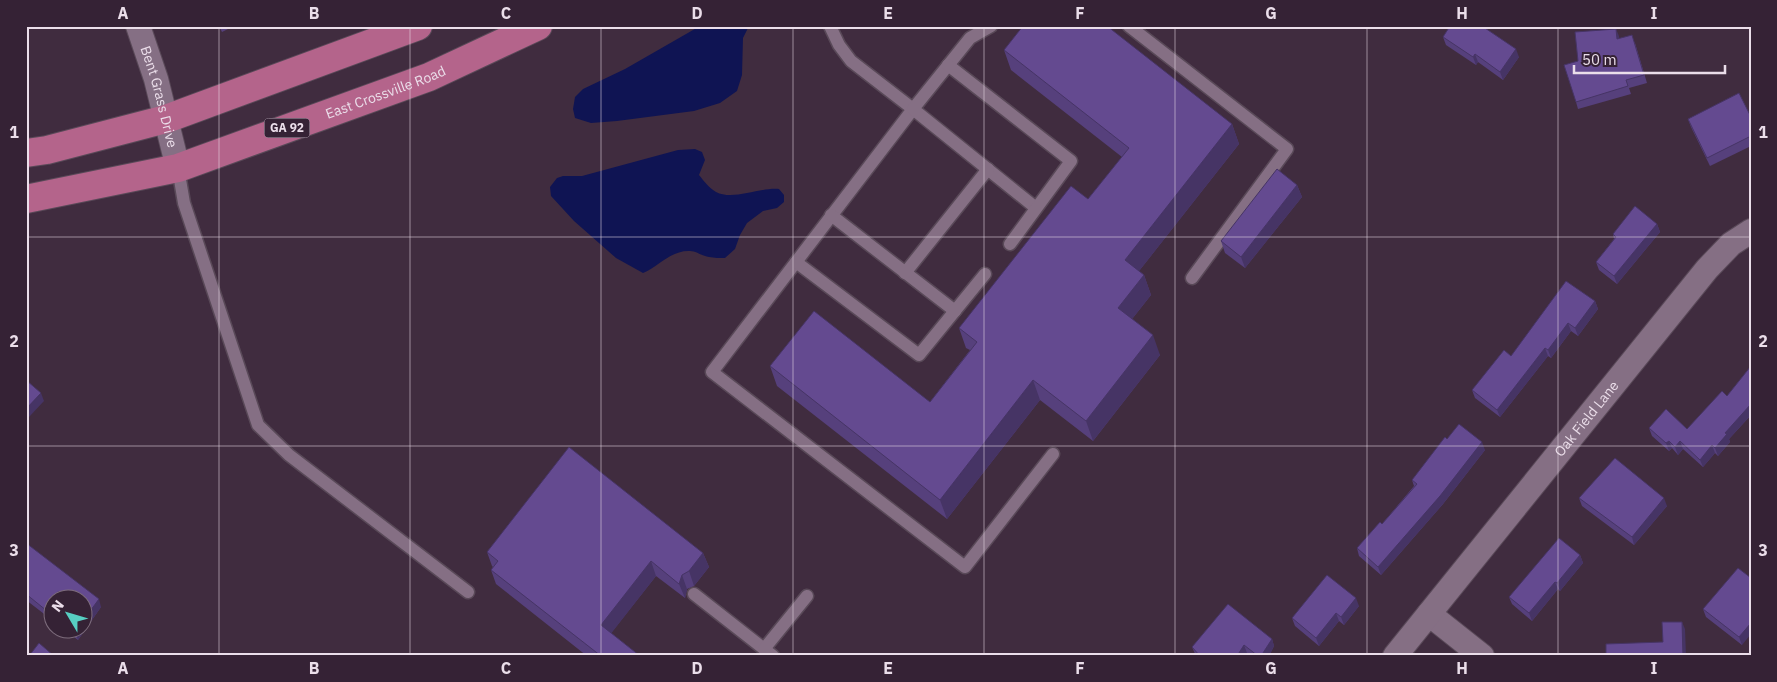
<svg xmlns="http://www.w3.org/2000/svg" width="1777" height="682" font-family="'IBM Plex Sans',sans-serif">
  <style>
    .water { fill: #0f1453 }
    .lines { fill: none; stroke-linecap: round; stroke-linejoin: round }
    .lane-casing { stroke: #594958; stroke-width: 15 }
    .street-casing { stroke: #594958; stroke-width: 26 }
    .primary-casing { stroke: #594958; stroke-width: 30 }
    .lane { stroke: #856f84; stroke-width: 12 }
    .street { stroke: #856f84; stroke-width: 24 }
    .primary { stroke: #b4648b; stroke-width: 28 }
    .wall { fill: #56407c }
    .shaded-wall { fill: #463465 }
    .building { fill: #644a90; stroke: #463465 }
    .grid { fill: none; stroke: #ebdeea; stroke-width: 1; stroke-opacity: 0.55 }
    .labels { text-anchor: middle; stroke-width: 4; stroke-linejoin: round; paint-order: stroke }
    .shield { fill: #352235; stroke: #b4a6b4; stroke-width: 1 }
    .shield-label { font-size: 12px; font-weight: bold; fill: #ebdeea }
    .street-label { font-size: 14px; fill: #ebdeea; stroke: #352235 }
    .neatline { fill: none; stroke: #ebdeea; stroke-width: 2 }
    .grid-label { font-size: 16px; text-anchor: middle; font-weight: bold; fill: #ebdeea }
  </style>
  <rect width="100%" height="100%" fill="#402c3f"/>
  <g class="water">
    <polygon points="700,26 749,26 743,38 742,75 737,91 720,103 694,111 617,121 591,123 575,118 573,109 575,97 583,89 625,69"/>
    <path d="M695,149L702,152L705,160L699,175C704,181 709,188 716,192C733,201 760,187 779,189L784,195V202L777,208L763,211L747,223L740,235L735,249L725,258C720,258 714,258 709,257C702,256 696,251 690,251C671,250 658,267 643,273L616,258L574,221L551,196L550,187L557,178L563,176H582L678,150Z"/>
  </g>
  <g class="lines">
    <g class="lane-casing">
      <g id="lane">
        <polyline points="830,26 839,45 851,61 913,109 712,372 965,567 1053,454"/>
        <polyline points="991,26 970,38 913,109 1036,208"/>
        <polyline points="1129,26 1287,149 1192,278"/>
        <polyline points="948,65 1071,161 1010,244"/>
        <polyline points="178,168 184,203 258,425 289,455 468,592"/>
        <polyline points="831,215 955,311"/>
        <polyline points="796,262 919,355 985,274"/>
        <polyline points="905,273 988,169"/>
        <polyline points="694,594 773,656"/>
        <polyline points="764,649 807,596"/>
      </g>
    </g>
    <g class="street-casing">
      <g id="street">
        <path id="s1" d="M138,26L156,79L178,168"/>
        <polyline points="1429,614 1482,656"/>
        <path id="s2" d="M1395,656L1707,269L1731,244L1751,231"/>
      </g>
    </g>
    <g class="primary-casing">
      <g id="primary">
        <polyline points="26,153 47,150 166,119 418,26"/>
        <path id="s3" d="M26,199L178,168L429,77L538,26"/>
      </g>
    </g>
    <use href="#lane" class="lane"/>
    <use href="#street" class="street"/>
    <use href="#primary" class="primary"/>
  </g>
  <g class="wall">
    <polygon points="219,26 234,26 222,32"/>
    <polygon points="1619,36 1619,38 1635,43 1647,83 1629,88 1631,94 1578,109 1576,102 1578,61"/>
    <polygon points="1443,37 1519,57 1503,80 1478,62 1476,65 1446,45"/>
    <polygon points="1004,50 1232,124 1239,144 1139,271 1144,275 1151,295 1132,319 1160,355 1093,441 1040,400 947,519 777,386 770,366 930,402 970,350 966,348 959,328 1088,199 1122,157 1011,70"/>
    <polygon points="1751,117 1751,146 1710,166 1691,127 1688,119"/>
    <polygon points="1297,185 1302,197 1245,268 1225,253 1221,241"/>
    <polygon points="1657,224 1660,232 1617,284 1599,270 1596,262 1614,239 1613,234"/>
    <polygon points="1595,301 1598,309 1578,336 1571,331 1551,358 1548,356 1500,417 1475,398 1472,390 1511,356"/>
    <polygon points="1751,366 1751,415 1729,439 1730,442 1718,456 1715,453 1703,467 1683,449 1678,455 1672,448 1669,451 1652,436 1649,428 1687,429 1727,396"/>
    <polygon points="1447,439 1485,450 1443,504 1381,575 1359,556 1357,548 1382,524 1414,486 1412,480"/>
    <polygon points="1579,498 1667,506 1634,545 1582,506"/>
    <polygon points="26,543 101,607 78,640 65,630 82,630 52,600 52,620 26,600"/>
    <polygon points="487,552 703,553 709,567 694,586 687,589 685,598 656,576 611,633 640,656 587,656 496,584 491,570 493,567 492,566"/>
    <polygon points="1580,555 1583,563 1560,591 1558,589 1532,621 1512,604 1509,597"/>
    <polygon points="1751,578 1742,645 1706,617 1703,609"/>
    <polygon points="1359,606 1344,625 1339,621 1319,646 1295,626 1292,618"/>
    <polygon points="1272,639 1274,646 1269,656 1250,656 1247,653 1245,656 1196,656 1192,647"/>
  </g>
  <g class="shaded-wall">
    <polygon points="1616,29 1619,36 1620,47 1617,39"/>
    <polygon points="1516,49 1519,57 1503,80 1500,72"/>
    <polygon points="1475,54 1478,62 1476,65 1473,57"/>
    <polygon points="1232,124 1239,144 1132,280 1125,260"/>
    <polygon points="1297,185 1302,197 1245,268 1241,257"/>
    <polygon points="1657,224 1660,232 1617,284 1614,276"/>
    <polygon points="1144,275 1151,295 1125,328 1118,308"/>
    <polygon points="1595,301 1598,309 1578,336 1575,328"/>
    <polygon points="1568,323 1571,331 1551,358 1548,350"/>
    <polygon points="1153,335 1160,355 1093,441 1086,421"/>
    <polygon points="1545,348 1548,356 1500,417 1497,410"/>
    <polygon points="1033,380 1040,400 947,519 940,500"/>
    <polygon points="41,393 44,401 29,417 26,409"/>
    <polygon points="1751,404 1751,415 1729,439 1730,442 1718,456 1715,448 1725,433"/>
    <polygon points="1669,441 1672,448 1669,451 1666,443"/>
    <polygon points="1680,441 1683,449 1678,455 1675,447"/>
    <polygon points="1482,442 1485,450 1443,504 1381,575 1378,567"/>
    <polygon points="1712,445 1715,453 1703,467 1700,460"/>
    <polygon points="1664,498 1667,506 1634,545 1632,537"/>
    <polygon points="703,553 709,567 694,586 689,571"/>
    <polygon points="1580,555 1583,563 1560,591 1557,583"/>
    <polygon points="651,561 656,576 606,640 601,625"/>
    <polygon points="682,575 687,589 685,598 679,584"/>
    <polygon points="1555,582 1558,589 1532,621 1529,613"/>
    <polygon points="1356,598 1359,606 1344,625 1341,617"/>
    <polygon points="99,599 101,607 78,640 75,632 77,630 82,630 82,622"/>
    <polygon points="1336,613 1339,621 1319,646 1316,638"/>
    <polygon points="1682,622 1685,629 1686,656 1683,656"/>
    <polygon points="1751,623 1751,634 1742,645 1739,637"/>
    <polygon points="1272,639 1274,646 1269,656 1261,656"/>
    <polygon points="1244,645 1247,653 1245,656 1237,656"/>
  </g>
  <g class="building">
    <polygon points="1023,26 1107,26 1232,124 1125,260 1144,275 1118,308 1153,335 1086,421 1033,380 940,500 770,366 814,311 930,402 977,342 959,328 1071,186 1088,199 1129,148 1004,50"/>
    <polygon points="1450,26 1482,26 1516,49 1500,72 1475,54 1473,57 1443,37"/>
    <polygon points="1616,29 1617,39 1632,35 1644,75 1626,80 1628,86 1576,102 1564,65 1578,61 1575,32"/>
    <polygon points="1739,93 1751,117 1751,136 1707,158 1688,119"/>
    <polygon points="1277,169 1297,185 1241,257 1221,241"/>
    <polygon points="1635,206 1657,224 1614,276 1596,262 1616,237 1613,234"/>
    <polygon points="1566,281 1595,301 1575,328 1568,323 1548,350 1545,348 1497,410 1472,390 1504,350 1511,356"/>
    <polygon points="1751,366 1751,404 1725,433 1727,434 1715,448 1712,445 1700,460 1680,441 1675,447 1669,441 1666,443 1649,428 1666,409 1687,429 1722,391 1727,396"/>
    <polygon points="26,380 41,393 26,409"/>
    <polygon points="1459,424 1482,442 1440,496 1378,567 1357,548 1380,522 1382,524 1417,484 1412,480 1445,437 1447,439"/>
    <polygon points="569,447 703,553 689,571 682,575 679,584 651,561 601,625 640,656 601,656 491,570 498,561 487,552"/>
    <polygon points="1615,458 1664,498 1632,537 1579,498"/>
    <polygon points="1559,538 1580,555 1557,583 1555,582 1529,613 1509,597"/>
    <polygon points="26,543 99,599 82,622 82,600 52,600 52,615 26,594"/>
    <polygon points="1738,568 1751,578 1751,623 1739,637 1703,609"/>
    <polygon points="1327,575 1356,598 1341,617 1336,613 1316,638 1292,618"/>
    <polygon points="1228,604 1272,639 1261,656 1258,656 1244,645 1237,656 1200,656 1192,647"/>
    <polygon points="1662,622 1682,622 1683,656 1606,656 1606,644 1663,642"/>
    <polygon points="39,643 54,656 29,656"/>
  </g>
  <path class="grid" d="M219,26V656M410,26V656M601,26V656M793,26V656M984,26V656M1175,26V656M1367,26V656M1558,26V656M26,237H1751M26,446H1751"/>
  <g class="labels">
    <rect class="shield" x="264.5" y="118.5" width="45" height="19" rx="4"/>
    <g class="shield-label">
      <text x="287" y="132">GA 92</text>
    </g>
    <g class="street-label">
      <text dy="5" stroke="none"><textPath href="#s3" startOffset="376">East Crossville Road</textPath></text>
      <text dy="5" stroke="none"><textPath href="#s1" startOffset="74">Bent Grass Drive</textPath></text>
      <text dy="5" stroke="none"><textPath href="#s2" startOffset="305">Oak Field Lane</textPath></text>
    </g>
  </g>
  <rect width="1777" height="682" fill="none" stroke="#352235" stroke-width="55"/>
  <g transform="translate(68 614) rotate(308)"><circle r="24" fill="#352235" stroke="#7e6d7d"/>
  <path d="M0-4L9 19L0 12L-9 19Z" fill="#57cec2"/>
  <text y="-8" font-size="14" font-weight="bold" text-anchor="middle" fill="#ebdeea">N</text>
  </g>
  <path d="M1574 65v8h151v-8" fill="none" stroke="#ebdeea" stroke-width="2.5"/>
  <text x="1582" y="65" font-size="15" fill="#ebdeea" stroke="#352235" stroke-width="4" paint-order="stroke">50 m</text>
  <rect x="28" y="28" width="1722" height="626" class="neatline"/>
  <g class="grid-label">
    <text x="123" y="19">A</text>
    <text x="314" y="19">B</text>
    <text x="506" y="19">C</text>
    <text x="697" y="19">D</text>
    <text x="888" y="19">E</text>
    <text x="1080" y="19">F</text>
    <text x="1271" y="19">G</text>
    <text x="1462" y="19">H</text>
    <text x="1654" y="19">I</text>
    <text x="14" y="138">1</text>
    <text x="1763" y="138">1</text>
    <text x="14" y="347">2</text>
    <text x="1763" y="347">2</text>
    <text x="14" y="556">3</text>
    <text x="1763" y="556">3</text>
    <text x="123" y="674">A</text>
    <text x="314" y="674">B</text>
    <text x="506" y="674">C</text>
    <text x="697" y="674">D</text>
    <text x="888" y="674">E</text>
    <text x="1080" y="674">F</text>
    <text x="1271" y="674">G</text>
    <text x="1462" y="674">H</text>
    <text x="1654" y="674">I</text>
  </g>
</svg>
